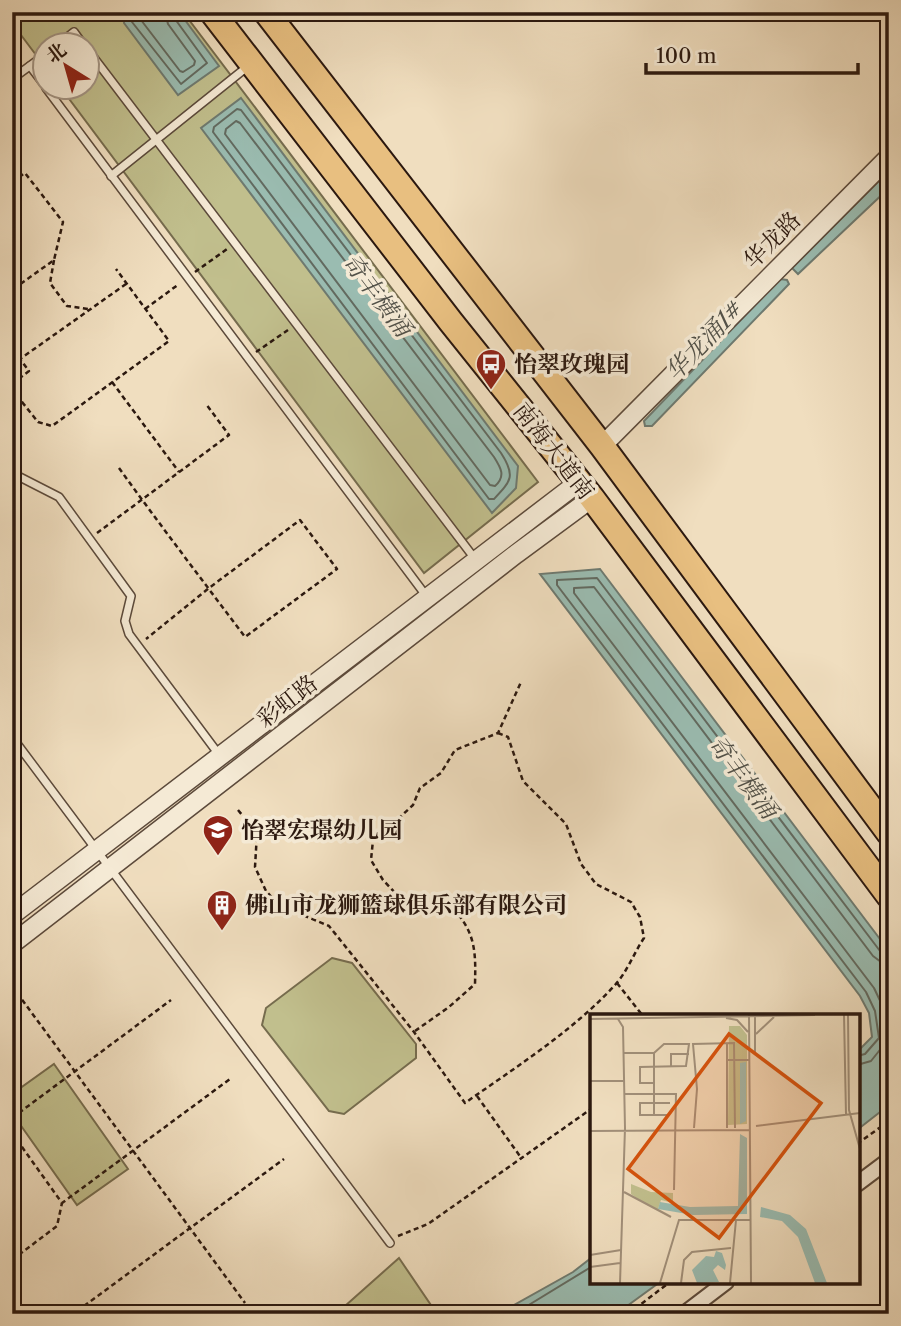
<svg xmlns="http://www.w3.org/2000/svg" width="901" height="1326" font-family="'Libre Caslon Text','Noto Serif SC',serif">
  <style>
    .green { fill: #c1bf8d; stroke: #766c4e; stroke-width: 2 }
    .water { fill: #9abcb1; stroke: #6e7a70; stroke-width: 2 }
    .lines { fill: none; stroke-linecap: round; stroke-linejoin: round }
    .shore { stroke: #626a60; stroke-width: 2 }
    .service-casing { stroke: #5c4a3b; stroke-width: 10 }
    .minor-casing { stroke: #5c4a3b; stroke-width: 18 }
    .tertiary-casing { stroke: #5c4a3b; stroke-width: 21 }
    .trunk-casing { stroke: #2b180f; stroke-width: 28 }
    .path { stroke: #2b180f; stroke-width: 2.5; stroke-dasharray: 5 3.5; stroke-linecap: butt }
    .service { stroke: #f5ead5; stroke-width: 7 }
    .minor { stroke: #f5ead5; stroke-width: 14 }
    .tertiary { stroke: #f5ead5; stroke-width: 18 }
    .trunk { stroke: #e8bf80; stroke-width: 24 }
    .labels { text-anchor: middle; stroke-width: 7; stroke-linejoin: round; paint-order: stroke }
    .street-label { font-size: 23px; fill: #2b180f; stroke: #f5ead5 }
    .poi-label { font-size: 23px; font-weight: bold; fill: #2b180f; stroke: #f5ead5; text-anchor: start }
    .water-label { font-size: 24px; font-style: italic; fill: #525148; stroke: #f5ead5 }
    .inset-road { fill: none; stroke: #a18f79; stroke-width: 2 }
    .view { fill: #d5520c; fill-opacity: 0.15; stroke: #d5520c; stroke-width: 3.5 }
    .inset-edge { fill: none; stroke: #2b180f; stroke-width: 3.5 }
  </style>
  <rect width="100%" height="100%" fill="#f0debf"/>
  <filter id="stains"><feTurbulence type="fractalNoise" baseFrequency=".00286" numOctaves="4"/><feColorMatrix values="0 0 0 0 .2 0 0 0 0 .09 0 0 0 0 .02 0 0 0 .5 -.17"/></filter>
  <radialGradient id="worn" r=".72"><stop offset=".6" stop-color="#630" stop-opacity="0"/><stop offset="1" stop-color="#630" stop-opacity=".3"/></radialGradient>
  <g class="green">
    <polygon points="12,12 183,12 538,482 424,573 61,88 88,88 88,46 46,46 45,67 12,23"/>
    <polygon points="332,958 352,963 416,1044 416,1058 344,1114 329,1111 262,1025 266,1008"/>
    <polygon points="54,1064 128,1169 77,1205 12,1113 12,1094"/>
    <polygon points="399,1258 437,1314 336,1314"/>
  </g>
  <g class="water">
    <polygon points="125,12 179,12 219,66 178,95 124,23"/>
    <polygon points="241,98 518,466 516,488 492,513 201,128"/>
    <polygon points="889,171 889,188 798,274 792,268"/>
    <polygon points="780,279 787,280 789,284 652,426 645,426 644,421"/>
    <polygon points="600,569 889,951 889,1105 857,1130 857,1052 872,1037 869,1013 860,996 540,574"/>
    <polygon points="591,1258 591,1282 660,1282 616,1314 498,1314 573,1272"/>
  </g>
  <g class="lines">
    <g class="shore">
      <polyline points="131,12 132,22 181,84 207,63 175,19 174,12"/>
      <polyline points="140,12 141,20 180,71 183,72 194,65 195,61 168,24 165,12"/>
      <path d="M237,109L241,110L501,453C516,476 511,481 494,499H489L213,132L214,127Z"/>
      <path d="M236,121L240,123L494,457C501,468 506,476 495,486L490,485L225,134L226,129Z"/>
      <polyline points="857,1056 865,1054 879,1038 875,1011 866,992 557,585 557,580 597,578 880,951 889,954"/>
      <polyline points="857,1065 871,1061 887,1041 884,1009 874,988 574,593 574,588 594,587 873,956 881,962 889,963"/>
      <polyline points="514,1314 591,1267"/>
    </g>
    <g class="service-casing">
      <g id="service">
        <polyline points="56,46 74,32 84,46"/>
        <polyline points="88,50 475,559"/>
        <polyline points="30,66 46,87"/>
        <polyline points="12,79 46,54"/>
        <polyline points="46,88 427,597"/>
        <polyline points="111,176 247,67"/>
        <polyline points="12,473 59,497 131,596 125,621 129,634 220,756"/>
        <polyline points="12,737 390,1243"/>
      </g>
    </g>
    <g class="minor-casing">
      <g id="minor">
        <polyline points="857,1184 889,1160"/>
        <polyline points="684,1314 726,1282"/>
      </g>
    </g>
    <g class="tertiary-casing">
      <g id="tertiary">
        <polyline points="602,446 889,157"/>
        <polyline points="12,915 579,482"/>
        <polyline points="12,944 516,554 592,498"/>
      </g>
    </g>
    <g class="trunk-casing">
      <g id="trunk">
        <polyline points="212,12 451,322 592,498 889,896"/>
        <polyline points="266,12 602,446 889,833"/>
      </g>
    </g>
    <g class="path">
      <polyline points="12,182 25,173 63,222 54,260 12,290"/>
      <polyline points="54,260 50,283 67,306 88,309"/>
      <polyline points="195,272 227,249"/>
      <polyline points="145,309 179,284"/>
      <polyline points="256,352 288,330"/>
      <polyline points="112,382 179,472"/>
      <polyline points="12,384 29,371 20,359 126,284"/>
      <polyline points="12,388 22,402 12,410"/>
      <polyline points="22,402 38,422 52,426 169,341 116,269"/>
      <path d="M119,468C160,525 203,581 245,637L337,569L300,520L209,588L146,639"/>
      <polyline points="97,533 229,435 206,404"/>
      <path d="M238,810L257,833L255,867L266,891L279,905L329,926L414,1032L465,1103C516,1067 573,1031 615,985C627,972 634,953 644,938L640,917L631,902L596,884L581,864L566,824L523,781L508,737L498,733"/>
      <polyline points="617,983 643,1016"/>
      <polyline points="12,986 245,1303"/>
      <path d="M415,1031L449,1007L475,984C476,949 475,931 450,905L402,900L383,880L371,860L373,840L384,828L398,819L413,805L420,788L441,773L455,750L498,733L521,682"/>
      <polyline points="477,1096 522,1159"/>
      <polyline points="12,1118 171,1000"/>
      <polyline points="12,1133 62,1203 230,1079"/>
      <polyline points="857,1144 889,1121"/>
      <polyline points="398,1236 428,1224 591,1109"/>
      <polyline points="12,1260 57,1226 62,1203"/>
      <polyline points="84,1306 284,1159"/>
      <polyline points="628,1314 670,1282"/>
    </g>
    <use href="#service" class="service"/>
    <use href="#minor" class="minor"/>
    <use href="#tertiary" class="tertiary"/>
    <use href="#trunk" class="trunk"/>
  </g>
  <defs>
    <g id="bus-pin" transform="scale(1.575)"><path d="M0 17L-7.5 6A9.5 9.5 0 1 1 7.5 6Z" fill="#8f2418" stroke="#f5ead5"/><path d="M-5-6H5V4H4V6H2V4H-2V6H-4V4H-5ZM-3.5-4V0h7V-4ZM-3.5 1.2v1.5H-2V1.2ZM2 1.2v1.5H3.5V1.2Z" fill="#fff"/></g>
    <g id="school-pin" transform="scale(1.575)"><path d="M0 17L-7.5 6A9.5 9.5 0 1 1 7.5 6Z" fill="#8f2418" stroke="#f5ead5"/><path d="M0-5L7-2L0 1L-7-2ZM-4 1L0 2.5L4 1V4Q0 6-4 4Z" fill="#fff"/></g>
    <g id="building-pin" transform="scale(1.575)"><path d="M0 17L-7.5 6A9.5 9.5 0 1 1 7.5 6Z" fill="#8f2418" stroke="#f5ead5"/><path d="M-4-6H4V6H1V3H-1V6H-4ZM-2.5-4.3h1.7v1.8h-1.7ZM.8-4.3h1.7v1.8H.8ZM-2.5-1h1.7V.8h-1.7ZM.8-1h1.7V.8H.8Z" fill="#fff"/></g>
  </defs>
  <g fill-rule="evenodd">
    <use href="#bus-pin" x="491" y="364"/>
    <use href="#school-pin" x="218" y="830"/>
    <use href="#building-pin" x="222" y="905"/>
  </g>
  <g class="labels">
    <g class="street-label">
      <text transform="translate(772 240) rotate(-45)" y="8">华龙路</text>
      <text transform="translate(554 451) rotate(52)" y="8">南海大道南</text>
      <text transform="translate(287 701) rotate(-38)" y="8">彩虹路</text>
    </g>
    <g class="poi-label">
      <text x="514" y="372">怡翠玫瑰园</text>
      <text x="241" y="838">怡翠宏璟幼儿园</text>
      <text x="245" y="913">佛山市龙狮篮球俱乐部有限公司</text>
    </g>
    <g class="water-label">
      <text transform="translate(377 295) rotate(53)" y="8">奇丰横涌</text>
      <text transform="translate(704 341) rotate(-46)" y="8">华龙涌1#</text>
      <text transform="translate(743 777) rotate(53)" y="8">奇丰横涌</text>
    </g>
  </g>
  <g transform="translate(590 1014)">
    <rect width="270" height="270" fill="#f0debf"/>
    <path d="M139,12H150L157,21V110L138,111ZM41,170L61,178L83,179V189L71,186L68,195L82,202L57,191L41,180Z" fill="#c1bf8d"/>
    <path d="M156,48V107L150,110V49ZM150,120L157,124V200L103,201L68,195L70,188L100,193L148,192ZM171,193L200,201L216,215L237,269H225L208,223L192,207L170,203ZM126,237L132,239L136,251L135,256L128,251L123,256L129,268L107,269L102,256L116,242L124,243Z" fill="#9abcb1"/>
    <path class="inset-road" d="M159,1L161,269M165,1V40M254,1L256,100M258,1L259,96L270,135M136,4L147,6L158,18M0,5L225,1M28,5L33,13L35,114L30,269M166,20L184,3M34,39H64V101M137,46H160M81,52V40H99M0,67H34M64,69H50V53L96,52L99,30H74L64,39M35,80H86L84,176M79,101H50V89H80M166,112L270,99M104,114L107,75L103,30L144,29L145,114M137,114V29M0,117L160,116M34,178L81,203M0,241L31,236M0,253L30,249M70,269L89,206H160M91,269L94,246L102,238L141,234M140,269L146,206"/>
    <path class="view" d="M139,20L231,89L129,224L38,155Z"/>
    <rect width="270" height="270" class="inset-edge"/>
  </g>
  <rect width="901" height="1326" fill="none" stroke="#f0debf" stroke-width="42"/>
  <rect x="14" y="14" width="873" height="1298" fill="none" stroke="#2b180f" stroke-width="3.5"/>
  <rect x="21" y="21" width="859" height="1284" fill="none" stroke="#2b180f" stroke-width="2"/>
  <g transform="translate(66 66) rotate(323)"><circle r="33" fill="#f5ead5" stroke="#a49686" stroke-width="2"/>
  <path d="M0-5L12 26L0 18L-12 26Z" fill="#8f2418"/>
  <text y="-10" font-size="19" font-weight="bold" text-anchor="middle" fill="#2b180f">北</text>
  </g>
  <path d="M646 63v10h212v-10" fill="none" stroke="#2b180f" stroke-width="3.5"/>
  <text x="656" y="63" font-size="21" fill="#2b180f" stroke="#f5ead5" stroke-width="5" paint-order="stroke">100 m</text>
  <rect width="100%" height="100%" filter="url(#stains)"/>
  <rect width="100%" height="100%" fill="url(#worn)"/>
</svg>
